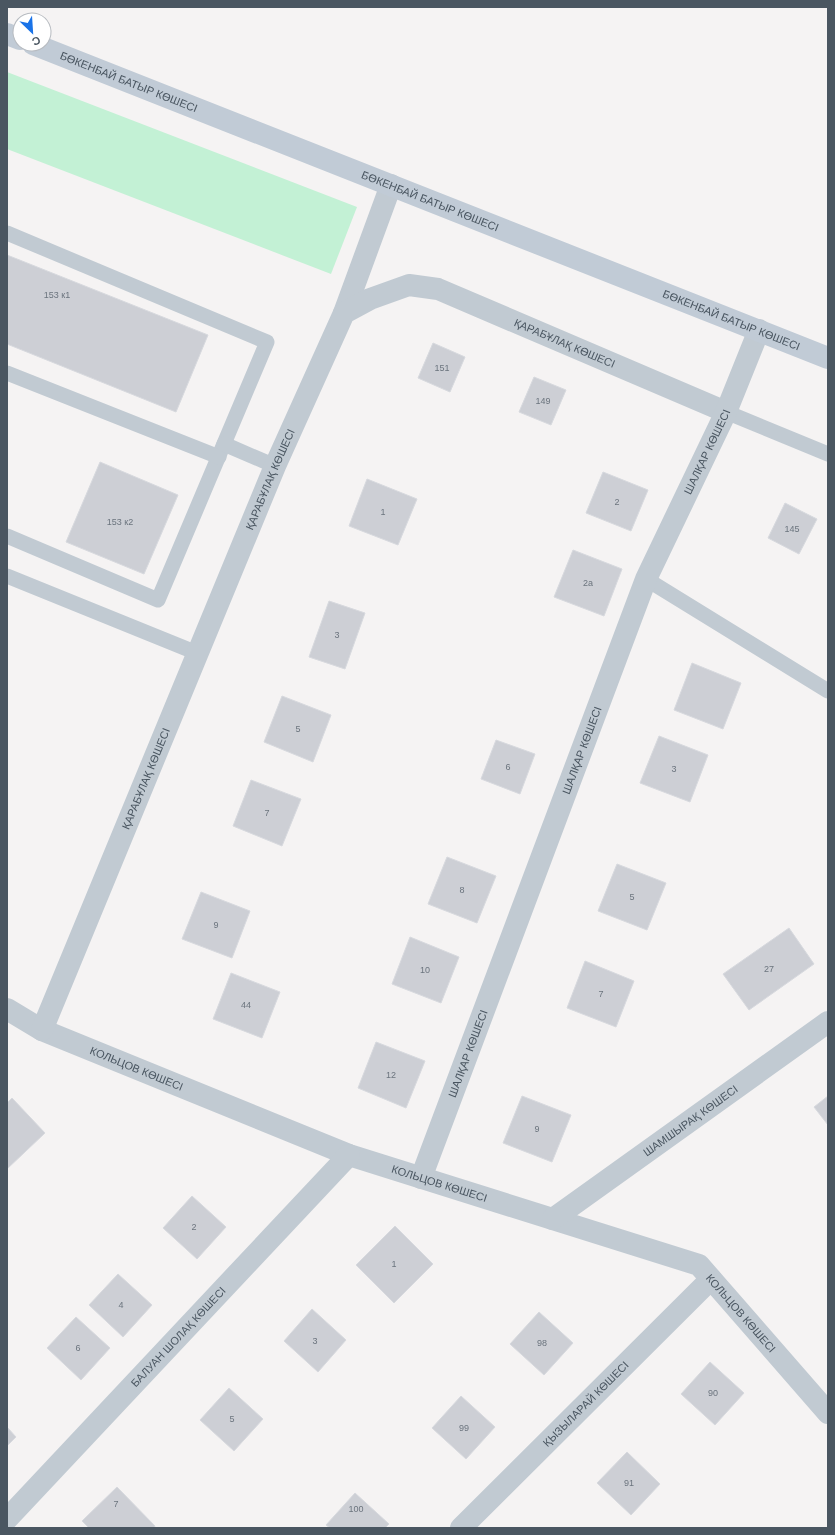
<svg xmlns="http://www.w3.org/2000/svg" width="835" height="1535" font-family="Arial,sans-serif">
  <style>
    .green { fill: #c3f1d5 }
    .building { fill: #cdcfd5; stroke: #d7d9de }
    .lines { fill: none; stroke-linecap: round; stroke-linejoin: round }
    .lane { stroke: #c1cad2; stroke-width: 15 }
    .street { stroke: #c1cad2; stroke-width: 22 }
    .secondary { stroke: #c1cbd6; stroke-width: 22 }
    .labels { text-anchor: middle; stroke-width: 4; stroke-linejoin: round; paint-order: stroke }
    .number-label { font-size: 9px; fill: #6b747e }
    .street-label { font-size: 11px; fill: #4a5661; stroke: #fff }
  </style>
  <rect width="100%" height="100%" fill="#f5f3f3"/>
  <polygon class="green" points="7,72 357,207 331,274 7,149"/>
  <g class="building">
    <polygon points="7,255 208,335 176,412 7,344"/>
    <polygon points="433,343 465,357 450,392 418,378"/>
    <polygon points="534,377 566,390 551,425 519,412"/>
    <polygon points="100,462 178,495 144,574 66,542"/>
    <polygon points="603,472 648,490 631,531 586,513"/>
    <polygon points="367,479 417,499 398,545 349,526"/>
    <polygon points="785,503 817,519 799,554 768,538"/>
    <polygon points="573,550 622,569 604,616 554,597"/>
    <polygon points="329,601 365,613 345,669 309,657"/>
    <polygon points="692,663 741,683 723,729 674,710"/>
    <polygon points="282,696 331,715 313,762 264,742"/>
    <polygon points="659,736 708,755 690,802 640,783"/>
    <polygon points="496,740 535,754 520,794 481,779"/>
    <polygon points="251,780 301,799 282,846 233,826"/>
    <polygon points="447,857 496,876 477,923 428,904"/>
    <polygon points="617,864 666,883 647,930 598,911"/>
    <polygon points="201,892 250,911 232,958 182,939"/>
    <polygon points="789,928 814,964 749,1010 723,974"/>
    <polygon points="410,937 459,957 441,1003 392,984"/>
    <polygon points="585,961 634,981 616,1027 567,1008"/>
    <polygon points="231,973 280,992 262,1038 213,1019"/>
    <polygon points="376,1042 425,1061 406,1108 358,1088"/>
    <polygon points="522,1096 571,1115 552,1162 503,1143"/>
    <polygon points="828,1096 828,1125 814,1107"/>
    <polygon points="12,1098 45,1133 7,1169 7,1103"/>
    <polygon points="192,1196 226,1227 197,1259 163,1228"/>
    <polygon points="395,1226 433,1264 394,1303 356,1265"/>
    <polygon points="118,1274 152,1305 123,1337 89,1305"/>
    <polygon points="312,1309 346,1340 318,1372 284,1341"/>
    <polygon points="539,1312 573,1343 544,1375 510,1344"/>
    <polygon points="76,1317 110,1348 81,1380 47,1348"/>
    <polygon points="710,1362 744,1393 715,1425 681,1394"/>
    <polygon points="229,1388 263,1419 234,1451 200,1420"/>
    <polygon points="461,1396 495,1427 466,1459 432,1428"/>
    <polygon points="7,1427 16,1437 7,1446"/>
    <polygon points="627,1452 660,1484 631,1515 597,1483"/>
    <polygon points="117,1487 155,1526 154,1528 89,1528 82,1521"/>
    <polygon points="355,1493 389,1524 385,1528 330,1528 326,1525"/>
  </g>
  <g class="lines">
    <g class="lane">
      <polyline points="7,233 267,342 158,600 7,536"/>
      <polyline points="7,373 219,457"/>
      <polyline points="726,412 828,454"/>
      <polyline points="224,444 275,466"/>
      <polyline points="7,576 197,653"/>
      <polyline points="646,579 828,691"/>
    </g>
    <g class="street">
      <polyline points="344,313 391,185"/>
      <path id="s1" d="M7,1009L42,1030L349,1155L699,1265L828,1413"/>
      <path id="s2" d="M42,1030L275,466L344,313L370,299L409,285L438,289L726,412"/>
      <path id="s3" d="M421,1178L646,579L726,412L759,330"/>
      <path id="s4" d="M553,1219L828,1022"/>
      <path id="s5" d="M7,1519L349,1155"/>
      <path id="s6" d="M461,1528L711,1279"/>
    </g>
    <g class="secondary">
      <polyline points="7,34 20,39"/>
      <path id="s7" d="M33,44L828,358"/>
    </g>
  </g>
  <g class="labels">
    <g class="number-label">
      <text x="57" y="298">153 к1</text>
      <text x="442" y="371">151</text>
      <text x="543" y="404">149</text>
      <text x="617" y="505">2</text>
      <text x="383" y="515">1</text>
      <text x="120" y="525">153 к2</text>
      <text x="792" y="532">145</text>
      <text x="588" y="586">2а</text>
      <text x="337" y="638">3</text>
      <text x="298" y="732">5</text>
      <text x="508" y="770">6</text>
      <text x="674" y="772">3</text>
      <text x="267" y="816">7</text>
      <text x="462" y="893">8</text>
      <text x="632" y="900">5</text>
      <text x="216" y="928">9</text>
      <text x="769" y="972">27</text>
      <text x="425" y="973">10</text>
      <text x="601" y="997">7</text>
      <text x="246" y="1008">44</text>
      <text x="391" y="1078">12</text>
      <text x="537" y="1132">9</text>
      <text x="194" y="1230">2</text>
      <text x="394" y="1267">1</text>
      <text x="121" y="1308">4</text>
      <text x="315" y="1344">3</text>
      <text x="542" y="1346">98</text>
      <text x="78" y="1351">6</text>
      <text x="713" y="1396">90</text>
      <text x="232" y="1422">5</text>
      <text x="464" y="1431">99</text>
      <text x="629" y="1486">91</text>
      <text x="116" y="1507">7</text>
      <text x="356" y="1512">100</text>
    </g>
    <g class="street-label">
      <text dy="4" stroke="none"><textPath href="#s7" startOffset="103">БӨКЕНБАЙ БАТЫР КӨШЕСІ</textPath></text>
      <text dy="4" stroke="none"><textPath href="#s7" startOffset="427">БӨКЕНБАЙ БАТЫР КӨШЕСІ</textPath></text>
      <text dy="4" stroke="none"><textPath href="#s7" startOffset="751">БӨКЕНБАЙ БАТЫР КӨШЕСІ</textPath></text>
      <text dy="4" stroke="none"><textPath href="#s2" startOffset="1016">ҚАРАБҰЛАҚ КӨШЕСІ</textPath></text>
      <text dy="4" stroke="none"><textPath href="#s3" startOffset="781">ШАЛҚАР КӨШЕСІ</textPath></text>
      <text dy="4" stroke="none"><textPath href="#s2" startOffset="596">ҚАРАБҰЛАҚ КӨШЕСІ</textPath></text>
      <text dy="4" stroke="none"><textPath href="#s3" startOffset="457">ШАЛҚАР КӨШЕСІ</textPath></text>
      <text dy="4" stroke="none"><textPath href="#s2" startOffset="272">ҚАРАБҰЛАҚ КӨШЕСІ</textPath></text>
      <text dy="4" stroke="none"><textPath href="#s3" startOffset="133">ШАЛҚАР КӨШЕСІ</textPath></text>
      <text dy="4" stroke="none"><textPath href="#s1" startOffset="143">КОЛЬЦОВ КӨШЕСІ</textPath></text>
      <text dy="4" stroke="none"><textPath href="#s4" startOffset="169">ШАМШЫРАҚ КӨШЕСІ</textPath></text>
      <text dy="4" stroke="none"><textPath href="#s1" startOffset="467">КОЛЬЦОВ КӨШЕСІ</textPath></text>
      <text dy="4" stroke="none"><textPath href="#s1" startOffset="803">КОЛЬЦОВ КӨШЕСІ</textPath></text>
      <text dy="4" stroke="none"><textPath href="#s5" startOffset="250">БАЛУАН ШОЛАҚ КӨШЕСІ</textPath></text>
      <text dy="4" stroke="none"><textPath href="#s6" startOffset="176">ҚЫЗЫЛАРАЙ КӨШЕСІ</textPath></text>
    </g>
  </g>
  <rect width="835" height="1535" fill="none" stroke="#4a5661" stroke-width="16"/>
  <g transform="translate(32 32) rotate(155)"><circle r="19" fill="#ffffff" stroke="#b7bbc0"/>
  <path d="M0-3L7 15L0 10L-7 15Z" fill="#1a73e8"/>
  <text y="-6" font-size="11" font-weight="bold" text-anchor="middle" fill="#4a5661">С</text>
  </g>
</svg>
